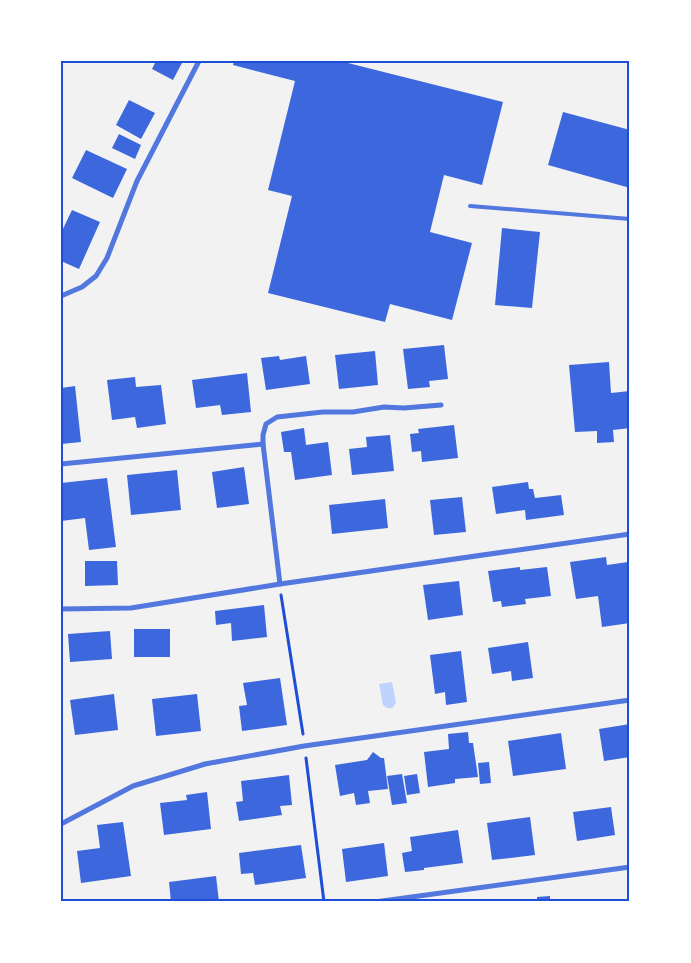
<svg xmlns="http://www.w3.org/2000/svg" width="691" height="963" font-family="'Times New Roman',serif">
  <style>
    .water { fill: #bfd3fe }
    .building { fill: #3d67dc }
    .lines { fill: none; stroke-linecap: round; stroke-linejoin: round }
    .path { stroke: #1d4ed8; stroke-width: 3 }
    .service { stroke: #5277de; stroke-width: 4 }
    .minor { stroke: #5277de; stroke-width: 5 }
    .neatline { fill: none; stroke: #1d4ed8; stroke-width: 2 }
  </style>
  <rect width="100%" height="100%" fill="#f2f2f2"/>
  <polygon class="water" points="392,682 396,703 392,708 387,708 383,705 379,684"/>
  <g class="building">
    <polygon points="156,61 183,61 173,80 152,69"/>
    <polygon points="234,61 340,61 503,102 482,185 444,175 430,232 472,243 452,320 390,304 385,322 268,293 292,196 268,190 295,81 233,65"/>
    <polygon points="129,100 155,113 141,139 116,125"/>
    <polygon points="563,112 630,130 630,188 548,165"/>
    <polygon points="119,134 141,145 135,159 112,148"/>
    <polygon points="86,150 127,169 113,198 72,178"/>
    <polygon points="72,210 100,222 79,269 61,261 61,233"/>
    <polygon points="502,228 540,232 532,308 495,305"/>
    <polygon points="444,345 448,379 429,381 430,387 408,389 403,349"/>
    <polygon points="375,351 378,385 339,389 335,355"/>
    <polygon points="279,356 280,360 306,356 310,384 266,390 261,358"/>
    <polygon points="609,362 611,393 630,391 630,428 613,430 614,442 597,443 597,431 575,432 569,365"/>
    <polygon points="247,373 251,412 222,415 220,405 196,408 192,380"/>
    <polygon points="135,377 136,387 161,385 166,424 137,428 135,417 112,420 107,380"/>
    <polygon points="75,386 81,442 61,444 61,388"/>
    <polygon points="454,425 458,458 422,462 421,451 412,452 410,434 419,433 418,429"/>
    <polygon points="304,428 306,445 328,442 332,475 295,480 291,452 284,452 281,432"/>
    <polygon points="390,435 394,471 352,475 349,449 367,447 366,437"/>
    <polygon points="244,467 249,504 217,508 212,472"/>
    <polygon points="177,470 181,510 131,515 127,475"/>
    <polygon points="107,478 116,547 89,550 85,518 61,521 61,483"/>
    <polygon points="528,482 529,489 533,489 535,498 561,495 564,515 526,520 525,510 496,514 492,487"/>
    <polygon points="462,497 466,532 434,535 430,500"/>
    <polygon points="385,499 388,528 332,534 329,505"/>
    <polygon points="606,557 607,565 628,562 630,623 602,627 598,596 576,599 570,562"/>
    <polygon points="85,561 117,561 118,585 85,586"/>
    <polygon points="520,567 520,570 547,567 551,596 525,599 526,604 502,607 501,601 493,602 488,571"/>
    <polygon points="459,581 463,615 428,620 423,585"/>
    <polygon points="264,605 267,637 232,641 231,623 216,625 215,611"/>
    <rect x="134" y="629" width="36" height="28"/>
    <polygon points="110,631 112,659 70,662 68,634"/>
    <polygon points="528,642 533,678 512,681 511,671 492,674 488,648"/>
    <polygon points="461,651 467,702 446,705 445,692 435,694 430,655"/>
    <polygon points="280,678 287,725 242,731 239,706 247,705 243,683"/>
    <polygon points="114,694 118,730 75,735 70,700"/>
    <polygon points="197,694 201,731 156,736 152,699"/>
    <polygon points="630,724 630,757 604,761 599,729"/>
    <polygon points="468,732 469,743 473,743 478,777 455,779 455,783 428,787 424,752 449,749 448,734"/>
    <polygon points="561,733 566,769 513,776 508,741"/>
    <polygon points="373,752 381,758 384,758 388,789 368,791 370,803 356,805 354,793 340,796 335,765 367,760"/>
    <polygon points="489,762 491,783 480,784 478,763"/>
    <polygon points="402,774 407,803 392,805 387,776"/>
    <polygon points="417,774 420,793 407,795 404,776"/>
    <polygon points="289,775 292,805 280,806 282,815 239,821 236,802 243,801 241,781"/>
    <polygon points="207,792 211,829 164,835 160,803 187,800 186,795"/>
    <polygon points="611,807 615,835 577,841 573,812"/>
    <polygon points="530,817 535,855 492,860 487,823"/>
    <polygon points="123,822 131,876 81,883 77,851 100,848 97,825"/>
    <polygon points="458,830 463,863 424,868 424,870 405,872 402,853 412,851 410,837"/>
    <polygon points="384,843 388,876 346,882 342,849"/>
    <polygon points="301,845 306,878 255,885 253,873 241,874 239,853"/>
    <polygon points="216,876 219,902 171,902 169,882"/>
    <polygon points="550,896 550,902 537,902 537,897"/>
  </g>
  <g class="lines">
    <g class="path">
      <polyline points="281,595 303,734"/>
      <polyline points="306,758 324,902"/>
    </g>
    <polyline class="service" points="470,206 630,219"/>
    <g class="minor">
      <polyline points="61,296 82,287 96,276 107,258 137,181 199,61"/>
      <polyline points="61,464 263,444"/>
      <polyline points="280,584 263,444 263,435 266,424 277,417 323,412 353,412 384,407 404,408 441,405"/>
      <polyline points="61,609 131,608 280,584 630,534"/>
      <polyline points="61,824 133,786 205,764 304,746 630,700"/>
      <polyline points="375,902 630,867"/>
    </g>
  </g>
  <rect width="691" height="963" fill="none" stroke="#ffffff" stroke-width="125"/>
  <rect x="62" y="62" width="566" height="838" class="neatline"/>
</svg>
